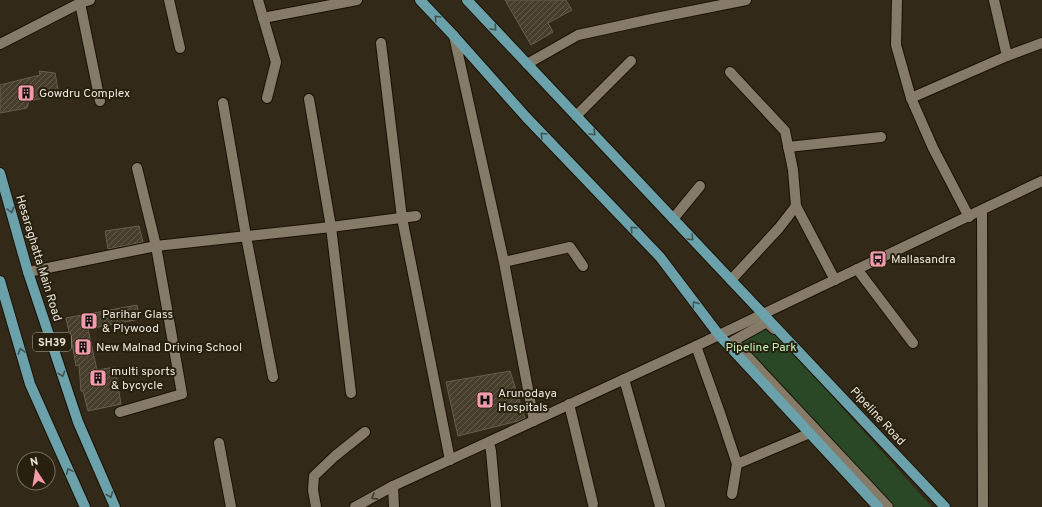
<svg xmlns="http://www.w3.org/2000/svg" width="1042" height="507" font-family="Overpass,sans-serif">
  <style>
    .green { fill: #2a4826 }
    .building { fill: url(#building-hatch); stroke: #685e4b }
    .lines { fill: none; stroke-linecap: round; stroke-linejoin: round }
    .minor-casing { stroke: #1a1203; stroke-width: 12 }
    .major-casing { stroke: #1a1203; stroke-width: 12 }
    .minor { stroke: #867b68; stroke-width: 10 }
    .major { stroke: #6aa1ab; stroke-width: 10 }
    .oneway { stroke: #42544d }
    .oneway2 { stroke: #443b2a }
    .labels { text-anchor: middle; stroke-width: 4; stroke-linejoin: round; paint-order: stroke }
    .shield { fill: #28200f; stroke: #b1ab9e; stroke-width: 1 }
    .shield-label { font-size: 11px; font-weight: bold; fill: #ece6dc }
    .poi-label { font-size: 12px; fill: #ece6dc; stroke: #28200f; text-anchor: start }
    .street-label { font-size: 12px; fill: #ece6dc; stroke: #28200f }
    .park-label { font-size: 12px; fill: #bff6b8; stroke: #28200f }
  </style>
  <defs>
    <pattern id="building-hatch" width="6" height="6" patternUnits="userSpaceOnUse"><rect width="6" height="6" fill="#473e2c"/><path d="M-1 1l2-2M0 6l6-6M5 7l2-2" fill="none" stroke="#625a4a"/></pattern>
  </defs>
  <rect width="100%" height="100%" fill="#322919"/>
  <polygon class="green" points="764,321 932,507 885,507 728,339"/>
  <g class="building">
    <polygon points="505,0 566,0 572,10 548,23 553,32 531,45"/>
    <polygon points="39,71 55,73 58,89 48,97 29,101 27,108 0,113 0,85 40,75"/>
    <polygon points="139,226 143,242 108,249 105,231"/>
    <polygon points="137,305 140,319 88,329 97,370 115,367 121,404 88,411 83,391 81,391 79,365 76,366 70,332 69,332 66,318"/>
    <polygon points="510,371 525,418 518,421 458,436 446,382"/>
  </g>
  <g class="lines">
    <g class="minor-casing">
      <g id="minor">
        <polyline points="169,0 180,48"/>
        <polyline points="258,0 276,62 267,98"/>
        <polyline points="897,0 896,45 911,98 933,148 969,217"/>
        <polyline points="994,0 1007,56 1042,43"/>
        <polyline points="80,3 100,101"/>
        <polyline points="263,18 357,0"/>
        <polyline points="454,36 504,262 570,247 583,266"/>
        <polyline points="381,43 402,218 450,460"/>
        <polyline points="0,44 80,3 90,0"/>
        <polyline points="527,64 578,35 656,18 746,0"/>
        <polyline points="730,72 785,131 793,170 796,206 779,228 731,280"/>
        <polyline points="911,98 1007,56"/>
        <polyline points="309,99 331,227 351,393"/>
        <polyline points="223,103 246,236 273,377"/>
        <polyline points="576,116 631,61"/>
        <polyline points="788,147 881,137"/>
        <polyline points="796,206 835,280"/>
        <polyline points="982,211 983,507"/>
        <polyline points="673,219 700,186"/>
        <polyline points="504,262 534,421"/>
        <polyline points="857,269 913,343"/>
        <polyline points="28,272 156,246 331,227 416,216"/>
        <polyline points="774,329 767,322 733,341 888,507"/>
        <polyline points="696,346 720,413 737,464 810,433"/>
        <polyline points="624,379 660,506"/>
        <polyline points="569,404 593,504"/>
        <polyline points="120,412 182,394 156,246 137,168"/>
        <polyline points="489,442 491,451 496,507"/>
        <polyline points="219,443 231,507"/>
        <polyline points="393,486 394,507"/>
        <polyline points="732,494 737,464"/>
        <polyline points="316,507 313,490 314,476 335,456 365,432"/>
        <polyline points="355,507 393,486 696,346 1042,181"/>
      </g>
    </g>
    <g class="major-casing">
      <g id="major">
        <polyline points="420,0 454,36 526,117 660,257 719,335 878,507"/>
        <polyline points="467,0 945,507"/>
        <polyline points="0,173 28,272 78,422 115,507"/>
        <polyline points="0,281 30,384 85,507"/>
      </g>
    </g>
    <use href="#minor" class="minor"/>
    <use href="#major" class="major"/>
  </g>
  <defs><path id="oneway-chevron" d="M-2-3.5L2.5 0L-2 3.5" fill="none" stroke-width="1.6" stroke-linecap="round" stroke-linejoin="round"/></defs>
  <g class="oneway">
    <use href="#oneway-chevron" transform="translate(437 18) rotate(-134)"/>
    <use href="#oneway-chevron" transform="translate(494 28) rotate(47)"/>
    <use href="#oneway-chevron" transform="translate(593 133) rotate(47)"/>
    <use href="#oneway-chevron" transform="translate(543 135) rotate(-134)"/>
    <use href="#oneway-chevron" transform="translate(11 210) rotate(74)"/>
    <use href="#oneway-chevron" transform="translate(633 229) rotate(-134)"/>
    <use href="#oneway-chevron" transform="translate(691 238) rotate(47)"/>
    <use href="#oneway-chevron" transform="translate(695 304) rotate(-127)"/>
    <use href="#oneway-chevron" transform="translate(21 351) rotate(-106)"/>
    <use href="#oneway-chevron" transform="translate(62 374) rotate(71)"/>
    <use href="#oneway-chevron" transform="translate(69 471) rotate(-114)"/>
    <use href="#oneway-chevron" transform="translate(110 495) rotate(67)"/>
  </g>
  <use class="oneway2" href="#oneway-chevron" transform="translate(374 497) rotate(151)"/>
  <defs>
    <g id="building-square" transform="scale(0.9)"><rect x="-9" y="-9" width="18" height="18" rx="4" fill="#f39aab" stroke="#28200f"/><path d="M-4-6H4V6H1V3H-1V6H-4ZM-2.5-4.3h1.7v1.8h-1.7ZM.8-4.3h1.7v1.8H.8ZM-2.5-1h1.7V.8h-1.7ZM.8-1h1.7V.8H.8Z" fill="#111"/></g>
    <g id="bus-square" transform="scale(0.9)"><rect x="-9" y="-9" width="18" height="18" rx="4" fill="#f39aab" stroke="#28200f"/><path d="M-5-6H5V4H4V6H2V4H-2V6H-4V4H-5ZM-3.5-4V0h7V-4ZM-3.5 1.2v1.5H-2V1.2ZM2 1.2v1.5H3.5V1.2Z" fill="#111"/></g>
    <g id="hospital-square" transform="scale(0.9)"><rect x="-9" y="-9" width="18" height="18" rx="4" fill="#f39aab" stroke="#28200f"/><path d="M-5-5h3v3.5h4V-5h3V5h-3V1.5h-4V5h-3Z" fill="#111"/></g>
  </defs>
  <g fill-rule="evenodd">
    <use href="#building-square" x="26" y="93"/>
    <use href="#bus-square" x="878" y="259"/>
    <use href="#building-square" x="89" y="321"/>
    <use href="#building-square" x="83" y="347"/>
    <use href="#building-square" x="98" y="378"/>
    <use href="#hospital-square" x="485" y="400"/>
  </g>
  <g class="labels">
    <rect class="shield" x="33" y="333" width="38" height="18" rx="3"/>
    <g class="shield-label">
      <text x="52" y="346">SH39</text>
    </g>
    <g class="poi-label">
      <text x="39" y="97">Gowdru Complex</text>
      <text x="891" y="263">Mallasandra</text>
      <text x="102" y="318">Parihar Glass<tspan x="102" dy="14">&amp; Plywood</tspan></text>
      <text x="96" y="351">New Malnad Driving School</text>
      <text x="111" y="375">multi sports<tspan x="111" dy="14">&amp; bycycle</tspan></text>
      <text x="498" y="397">Arunodaya<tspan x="498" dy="14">Hospitals</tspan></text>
    </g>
    <g class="street-label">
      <text transform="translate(39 258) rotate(73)" y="4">Hesaraghatta Main Road</text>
      <text transform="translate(878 416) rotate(47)" y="4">Pipeline Road</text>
    </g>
    <g class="park-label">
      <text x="761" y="351">Pipeline Park</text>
    </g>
  </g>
  <g transform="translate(36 471) rotate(348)"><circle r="19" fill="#28200f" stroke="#766f61"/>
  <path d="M0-3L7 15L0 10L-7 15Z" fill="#f39aab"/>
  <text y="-6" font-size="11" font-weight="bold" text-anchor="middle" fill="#ece6dc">N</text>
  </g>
</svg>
